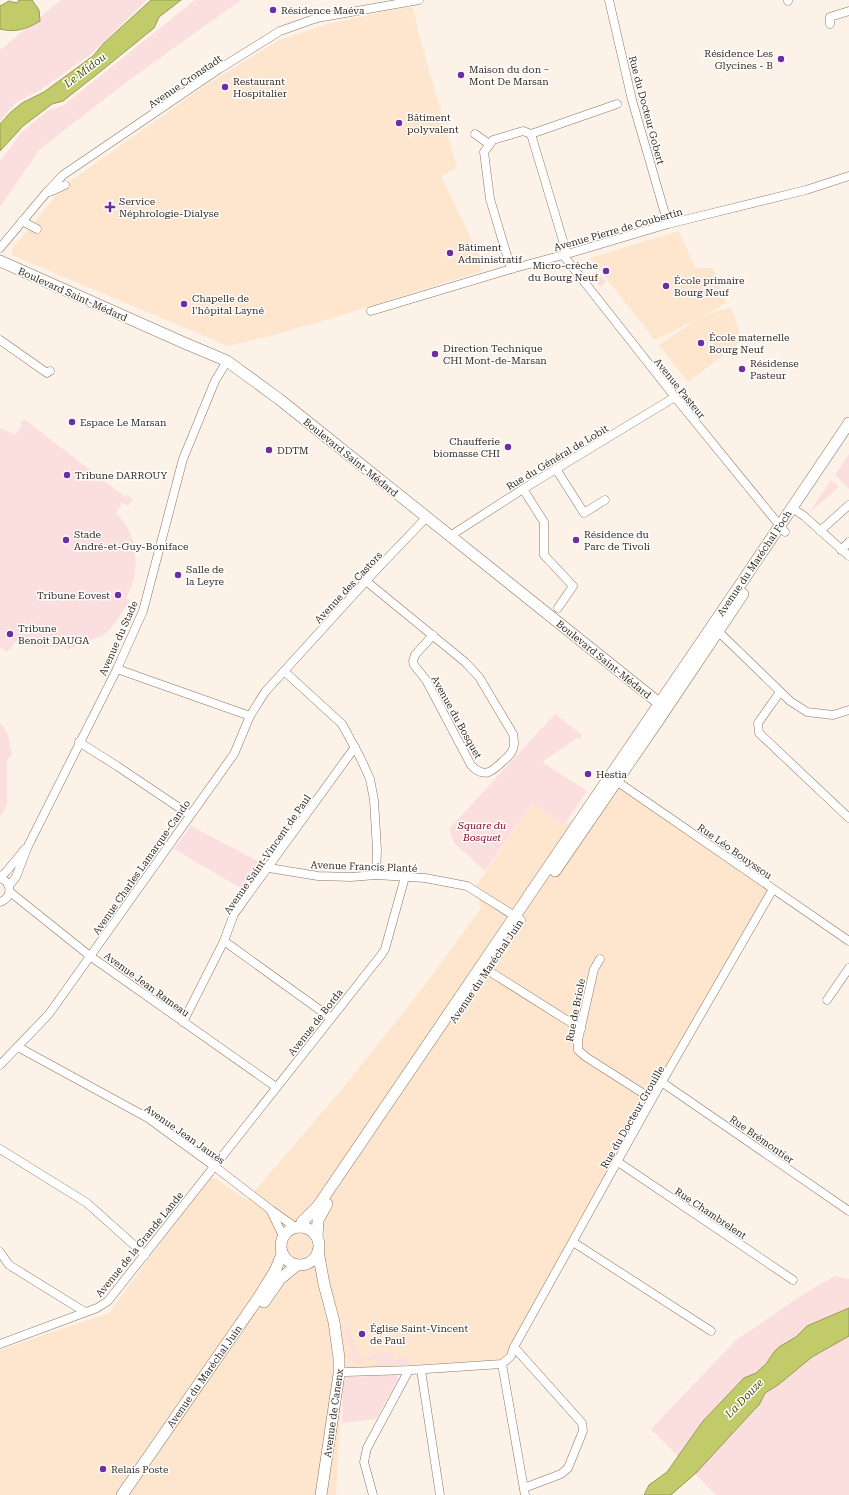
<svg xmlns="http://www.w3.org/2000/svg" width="849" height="1495" font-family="'Roboto Serif',serif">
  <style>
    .built { fill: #fee5cd }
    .green { fill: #fbdede }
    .water { fill: #c2cb69; stroke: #989b54 }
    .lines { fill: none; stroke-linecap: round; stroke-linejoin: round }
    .street-casing { stroke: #8c7560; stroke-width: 9 }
    .secondary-casing { stroke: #8c7560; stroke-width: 12 }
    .street { stroke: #fff; stroke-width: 8 }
    .secondary { stroke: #fff; stroke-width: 11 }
    .poi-dot { fill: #6e2ea3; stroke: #fff; stroke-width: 1.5 }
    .labels { text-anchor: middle; stroke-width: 3; stroke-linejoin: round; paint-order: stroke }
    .poi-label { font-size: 10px; fill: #362c23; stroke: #fff; text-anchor: start }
    .street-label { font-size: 10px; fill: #362c23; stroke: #fff }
    .park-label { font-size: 10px; font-style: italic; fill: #840725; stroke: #fff }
    .water-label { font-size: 11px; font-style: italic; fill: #4c5002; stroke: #fff }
  </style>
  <rect width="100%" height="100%" fill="#fcf2e8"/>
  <g class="built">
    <polygon points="413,7 418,31 457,168 441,176 482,261 478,263 482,271 339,316 270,336 228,346 12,255 12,249 65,185 206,85 279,40 331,23 387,11"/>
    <polygon points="679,231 695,268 713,268 726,303 705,315 731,307 742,341 688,382 659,345 697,319 655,340 590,258"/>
    <polygon points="624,783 773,888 505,1359 343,1369 336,1495 0,1495 0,1350 109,1313 210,1175 247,1200 348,1082 419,993 481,908 477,885 532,803 564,825"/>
  </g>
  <g class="green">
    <polygon points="61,0 147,0 91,54 42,89 15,103 0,121 0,50"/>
    <polygon points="195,0 241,0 125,83 39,150 0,207 0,161 22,132 47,111 64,105"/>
    <polygon points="597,271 606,282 600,287 591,276"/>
    <path d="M24,419L125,497L127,495L133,500L128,506L122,502L116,514C139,532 141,574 126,598L130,601L109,631L101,636L66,650L65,647H36L17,640L7,652L0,647V428L15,435L22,425L20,424Z"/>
    <polygon points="849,454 849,489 835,475"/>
    <polygon points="831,480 839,487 809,513"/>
    <polygon points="555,714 582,735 579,739 577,738 542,762 587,791 564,825 532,803 485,871 454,843 449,829"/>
    <polygon points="0,723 7,732 12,754 7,761 7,804 0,818"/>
    <polygon points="191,826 263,864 244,890 174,849"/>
    <polygon points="835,1276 849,1279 849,1495 716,1495 651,1429 736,1340 802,1295"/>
    <polygon points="344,1316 360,1359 380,1352 381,1355 392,1351 395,1361 409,1356 412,1356 408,1365 378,1365 376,1358 355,1364 347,1336"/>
    <polygon points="396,1375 399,1378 376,1419 342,1423 343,1382 348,1377"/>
  </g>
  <g class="water">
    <path d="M19,0H32L39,10L40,21C27,29 15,33 0,29V6L6,3L8,1L17,3Z"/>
    <polygon points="151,0 181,0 159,17 154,28 101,71 63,101 52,104 23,126 0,151 0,124 11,112 22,103 44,92 93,56 104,43"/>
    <polygon points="849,1308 849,1336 812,1357 778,1385 765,1393 759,1405 753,1411 697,1472 671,1495 644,1495 649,1485 667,1472 703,1421 744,1378 756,1373 766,1364 774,1352 779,1347 796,1337 807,1326"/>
  </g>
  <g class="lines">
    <g class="street-casing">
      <g id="street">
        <polyline points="609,0 632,100 668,224"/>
        <polyline points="788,1 788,0"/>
        <polyline points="830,24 830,17 849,11"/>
        <polyline points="475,134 489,144"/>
        <polyline points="531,134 617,104"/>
        <polyline points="50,192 65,185"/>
        <polyline points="22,221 37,229"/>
        <polyline points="0,248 46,193 63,175 219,69 280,31 317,18 419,0"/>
        <polyline points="563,255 675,397 785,532"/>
        <polyline points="511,269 490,199 484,152 493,140 523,131 531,134 567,254"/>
        <polyline points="371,311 511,269 567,254 668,224 806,190 849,176"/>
        <polyline points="0,340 47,373 50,371"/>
        <polyline points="556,469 584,513 605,500"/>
        <polyline points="523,489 544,522 544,555 573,586 558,608"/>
        <polyline points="792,508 804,516 849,556"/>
        <polyline points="820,531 849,505"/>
        <polyline points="450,536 523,489 675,397"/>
        <polyline points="841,550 849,542"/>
        <path d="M366,581L465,662L479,677L513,734C514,739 515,744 513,749C511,754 507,758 503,761C492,772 484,779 471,765L426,680L414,665L413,661L415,655L433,635"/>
        <polyline points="713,629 723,636 790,701 807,712 833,715 849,710"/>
        <polyline points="117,669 250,716"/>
        <polyline points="284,671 342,724 361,759 370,779 374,800 377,850 376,875"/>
        <polyline points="780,692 758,723 759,733 849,818"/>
        <polyline points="79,742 117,766 190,815"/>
        <polyline points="612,778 849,941"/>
        <polyline points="269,868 318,876 351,877 376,875 425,878 467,886 521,920"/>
        <polyline points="0,877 6,872 25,849"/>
        <path d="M0,878C12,882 13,898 0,902"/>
        <polyline points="9,886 16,877 28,846 117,669 143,611 183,459 215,381 227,361"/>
        <polyline points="10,892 90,956 276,1087"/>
        <polyline points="224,941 331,1018"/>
        <polyline points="600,959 594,969 578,1040 578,1050 586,1057 652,1099"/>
        <polyline points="480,968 492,973 581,1029"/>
        <polyline points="827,1000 849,968"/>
        <polyline points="183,1022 224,941 234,914 355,747"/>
        <polyline points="18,1047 148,1118 214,1166 271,1210 295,1227"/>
        <polyline points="0,1065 49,1014 234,754 250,716 265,692 377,569 427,517"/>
        <polyline points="663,1083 849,1211"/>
        <polyline points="0,1149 87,1203 145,1255"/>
        <polyline points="618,1162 793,1280"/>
        <polyline points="271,1211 283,1236"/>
        <polyline points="573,1242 711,1331"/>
        <polyline points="0,1252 9,1265 85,1312"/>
        <polyline points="0,1344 97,1308 108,1301 382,954 385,949 405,877"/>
        <polyline points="514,1347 582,1423 583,1431 568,1468 561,1474 524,1488"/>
        <polyline points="502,1364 525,1495"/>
        <polyline points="421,1370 440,1495"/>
        <polyline points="339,1374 346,1372 411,1370 502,1364 511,1356 514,1347 652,1099 773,889"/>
        <polyline points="373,1495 364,1462 367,1448 409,1370"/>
      </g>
    </g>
    <g class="secondary-casing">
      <g id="secondary">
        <polyline points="0,261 182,342 227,361 279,399 664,707"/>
        <polyline points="555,871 660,718 743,594"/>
        <circle cx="300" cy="1246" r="19"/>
        <polyline points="301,1227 302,1222 318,1206 744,579 849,423"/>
        <polyline points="317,1237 318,1220 327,1204"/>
        <polyline points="318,1251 324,1284 334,1322 339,1358 339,1374 321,1495"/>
        <polyline points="264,1302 280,1279 297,1265"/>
        <polyline points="122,1495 257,1300 275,1271 282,1254"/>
      </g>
    </g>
    <use href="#street" class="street"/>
    <use href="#secondary" class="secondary"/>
  </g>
  <g class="poi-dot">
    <circle cx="273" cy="10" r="4"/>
    <circle cx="781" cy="59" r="4"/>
    <circle cx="461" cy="75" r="4"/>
    <circle cx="225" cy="87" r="4"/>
    <circle cx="399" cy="123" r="4"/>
    <path d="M108 201h4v4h4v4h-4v4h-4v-4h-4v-4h4z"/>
    <circle cx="450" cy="253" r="4"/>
    <circle cx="606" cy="271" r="4"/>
    <circle cx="666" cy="286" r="4"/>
    <circle cx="184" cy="304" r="4"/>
    <circle cx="701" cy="343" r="4"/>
    <circle cx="435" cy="354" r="4"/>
    <circle cx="742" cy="369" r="4"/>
    <circle cx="72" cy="422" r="4"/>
    <circle cx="508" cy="447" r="4"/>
    <circle cx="269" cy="450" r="4"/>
    <circle cx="67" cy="475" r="4"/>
    <circle cx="66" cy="540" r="4"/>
    <circle cx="576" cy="540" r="4"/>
    <circle cx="178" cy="575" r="4"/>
    <circle cx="118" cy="595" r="4"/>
    <circle cx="10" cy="634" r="4"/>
    <circle cx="588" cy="774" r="4"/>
    <circle cx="362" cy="1334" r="4"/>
    <circle cx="103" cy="1469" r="4"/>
  </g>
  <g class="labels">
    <g class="poi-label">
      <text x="281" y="14">Résidence Maéva</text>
      <text x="773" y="57" text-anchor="end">Résidence Les<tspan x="773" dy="12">Glycines - B</tspan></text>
      <text x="469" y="73">Maison du don –<tspan x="469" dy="12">Mont De Marsan</tspan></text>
      <text x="233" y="85">Restaurant<tspan x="233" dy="12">Hospitalier</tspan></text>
      <text x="407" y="121">Bâtiment<tspan x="407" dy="12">polyvalent</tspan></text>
      <text x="119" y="205">Service<tspan x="119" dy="12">Néphrologie-Dialyse</tspan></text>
      <text x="458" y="251">Bâtiment<tspan x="458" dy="12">Administratif</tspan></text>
      <text x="598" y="269" text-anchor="end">Micro-crèche<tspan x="598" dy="12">du Bourg Neuf</tspan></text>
      <text x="674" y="284">École primaire<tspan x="674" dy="12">Bourg Neuf</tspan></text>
      <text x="192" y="302">Chapelle de<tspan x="192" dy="12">l'hôpital Layné</tspan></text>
      <text x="709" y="341">École maternelle<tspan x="709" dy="12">Bourg Neuf</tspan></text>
      <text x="443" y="352">Direction Technique<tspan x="443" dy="12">CHI Mont-de-Marsan</tspan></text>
      <text x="750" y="367">Résidense<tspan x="750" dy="12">Pasteur</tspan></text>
      <text x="80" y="426">Espace Le Marsan</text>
      <text x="500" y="445" text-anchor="end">Chaufferie<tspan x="500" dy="12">biomasse CHI</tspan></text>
      <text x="277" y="454">DDTM</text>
      <text x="75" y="479">Tribune DARROUY</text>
      <text x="74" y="538">Stade<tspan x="74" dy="12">André-et-Guy-Boniface</tspan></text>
      <text x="584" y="538">Résidence du<tspan x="584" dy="12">Parc de Tivoli</tspan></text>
      <text x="186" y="573">Salle de<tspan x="186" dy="12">la Leyre</tspan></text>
      <text x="110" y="599" text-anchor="end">Tribune Eovest</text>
      <text x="18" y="632">Tribune<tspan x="18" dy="12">Benoît DAUGA</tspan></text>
      <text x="596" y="778">Hestia</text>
      <text x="370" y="1332">Église Saint-Vincent<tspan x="370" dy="12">de Paul</tspan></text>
      <text x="111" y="1473">Relais Poste</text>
    </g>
    <g class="street-label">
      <text transform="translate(185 81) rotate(-34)" y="4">Avenue Cronstadt</text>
      <text transform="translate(647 110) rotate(75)" y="4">Rue du Docteur Gobert</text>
      <text transform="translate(618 229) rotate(-16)" y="4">Avenue Pierre de Coubertin</text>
      <text transform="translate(73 294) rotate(24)" y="4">Boulevard Saint-Médard</text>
      <text transform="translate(680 388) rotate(51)" y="4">Avenue Pasteur</text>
      <text transform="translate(351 457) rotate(39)" y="4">Boulevard Saint-Médard</text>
      <text transform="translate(557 457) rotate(-31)" y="4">Rue du Général de Lobit</text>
      <text transform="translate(754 563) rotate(-56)" y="4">Avenue du Maréchal Foch</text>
      <text transform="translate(348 587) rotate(-47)" y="4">Avenue des Castors</text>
      <text transform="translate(118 638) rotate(-66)" y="4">Avenue du Stade</text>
      <text transform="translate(604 659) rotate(39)" y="4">Boulevard Saint-Médard</text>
      <text transform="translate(457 717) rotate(61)" y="4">Avenue du Bosquet</text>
      <text transform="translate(735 851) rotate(35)" y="4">Rue Léo Bouyssou</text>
      <text transform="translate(267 854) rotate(-55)" y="4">Avenue Saint-Vincent de Paul</text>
      <text transform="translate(364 866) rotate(2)" y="4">Avenue Francis Planté</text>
      <text transform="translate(141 867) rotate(-55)" y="4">Avenue Charles Lamarque-Cando</text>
      <text transform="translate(486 971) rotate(-56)" y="4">Avenue du Maréchal Juin</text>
      <text transform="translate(147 984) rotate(36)" y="4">Avenue Jean Rameau</text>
      <text transform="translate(575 1010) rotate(-79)" y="4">Rue de Briole</text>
      <text transform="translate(315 1022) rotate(-52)" y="4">Avenue de Borda</text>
      <text transform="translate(632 1117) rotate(-60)" y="4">Rue du Docteur Grouille</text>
      <text transform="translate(185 1134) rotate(35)" y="4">Avenue Jean Jaurès</text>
      <text transform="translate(762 1139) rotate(35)" y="4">Rue Brémontier</text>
      <text transform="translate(711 1213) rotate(34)" y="4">Rue Chambrelent</text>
      <text transform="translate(139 1244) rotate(-51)" y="4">Avenue de la Grande Lande</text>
      <text transform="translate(204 1376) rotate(-55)" y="4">Avenue du Maréchal Juin</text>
      <text transform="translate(333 1413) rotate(-82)" y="4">Avenue de Canenx</text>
    </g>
    <g class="park-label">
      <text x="482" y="829">Square du<tspan x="482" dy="12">Bosquet</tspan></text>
    </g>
    <g class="water-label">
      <text transform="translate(85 70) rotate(-37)" y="4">Le Midou</text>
      <text transform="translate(744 1398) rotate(-46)" y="4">La Douze</text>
    </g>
  </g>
</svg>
